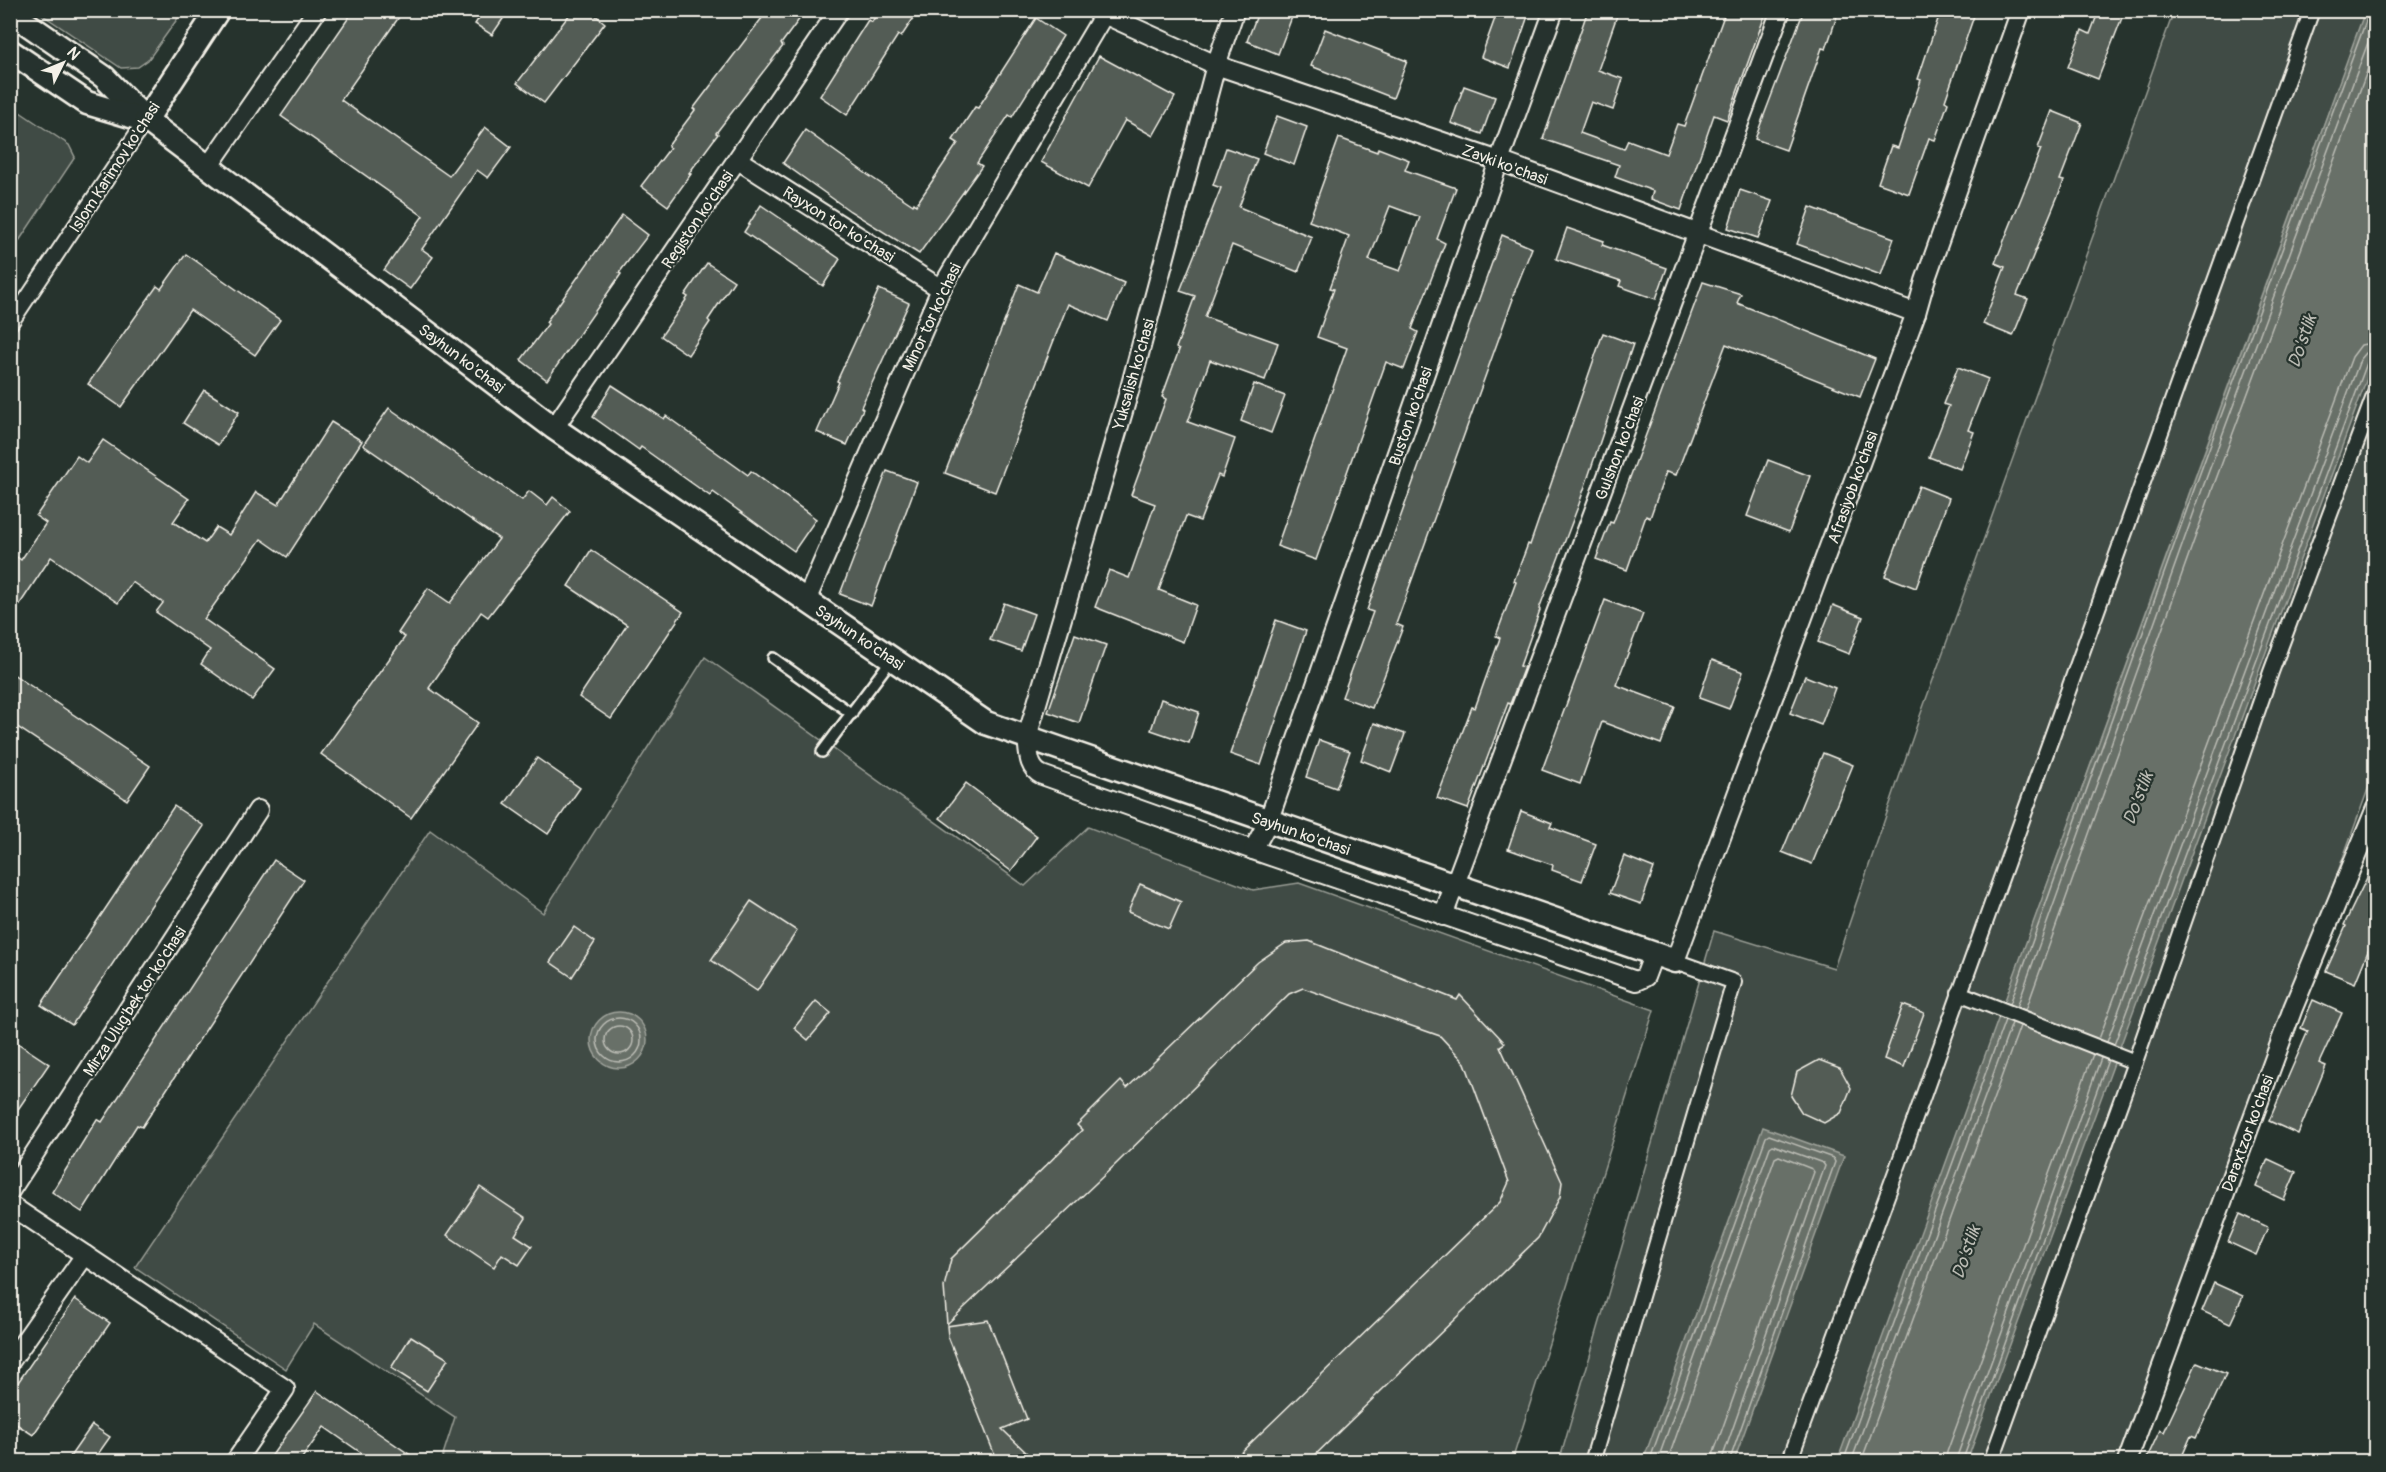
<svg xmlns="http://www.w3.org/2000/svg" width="2386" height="1472" font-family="Pangolin,sans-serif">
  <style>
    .green { fill: #414b45; stroke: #9a9e96; stroke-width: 1.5 }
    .water { fill: #676f68; stroke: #9fa39b; stroke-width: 1.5 }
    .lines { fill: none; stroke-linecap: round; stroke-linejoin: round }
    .shore { stroke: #bcbdb5; stroke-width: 1.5 }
    .building { fill: #525c55; stroke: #f4f1e8; stroke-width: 1.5; fill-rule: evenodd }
    .service-casing { stroke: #f4f1e8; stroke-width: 14 }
    .pedestrian-casing { stroke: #f4f1e8; stroke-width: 18 }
    .minor-casing { stroke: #f4f1e8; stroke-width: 22 }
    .tertiary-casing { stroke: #f4f1e8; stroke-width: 27 }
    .service { stroke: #26332d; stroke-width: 9 }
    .pedestrian { stroke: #26332d; stroke-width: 14 }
    .minor { stroke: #26332d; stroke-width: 18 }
    .tertiary { stroke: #26332d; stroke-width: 22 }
    .labels { text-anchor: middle; stroke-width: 4.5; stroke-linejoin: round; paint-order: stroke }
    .street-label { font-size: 16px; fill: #f4f1e8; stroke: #26332d }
    .water-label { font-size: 18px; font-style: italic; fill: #bcbdb5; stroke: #26332d }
  </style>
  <rect width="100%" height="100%" fill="#26332d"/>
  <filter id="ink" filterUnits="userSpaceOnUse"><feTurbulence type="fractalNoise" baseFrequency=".0167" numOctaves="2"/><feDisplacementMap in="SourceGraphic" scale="12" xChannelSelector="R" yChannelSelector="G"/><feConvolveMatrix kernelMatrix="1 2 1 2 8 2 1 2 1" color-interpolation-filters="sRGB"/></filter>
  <g filter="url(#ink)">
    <g class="green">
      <polygon points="37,11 183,11 148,60 138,67 121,68"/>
      <polygon points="2174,11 2375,11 2375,770 2123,1461 1559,1462 1714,931 1834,968 1920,716"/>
      <polygon points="11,106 69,145 75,157 11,253"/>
      <polygon points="705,657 1025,886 1088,827 1253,890 1299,883 1654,1010 1512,1461 441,1461 455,1417 314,1324 286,1369 135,1267 430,830 543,913"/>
    </g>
    <g class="water">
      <path d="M2365,11H2375V357L1967,1461L1837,1462C2014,978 2186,493 2365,11Z"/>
      <circle cx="619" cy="1040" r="28"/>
      <polygon points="1763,1127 1844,1156 1734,1461 1643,1461"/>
    </g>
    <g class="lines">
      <g class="shore">
        <polyline points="2010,1004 2196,484 2370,10"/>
        <polyline points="2017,1007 2203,487 2376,21"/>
        <polyline points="2026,1010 2212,490 2376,47"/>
        <circle cx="619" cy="1040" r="22"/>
        <circle cx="619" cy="1040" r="14"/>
        <polyline points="2099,1039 2352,357 2361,345 2376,342"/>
        <polyline points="2107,1042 2360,360 2366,353 2376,351"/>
        <polyline points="2114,1045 2367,363 2371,359 2376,358"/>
        <polyline points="1649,1462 1766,1137 1769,1135 1833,1158 1835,1162 1729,1462"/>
        <polyline points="1657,1462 1770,1147 1773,1145 1823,1163 1825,1166 1721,1462"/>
        <polyline points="1667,1462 1775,1158 1779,1156 1812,1169 1814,1172 1714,1452 1712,1462"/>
        <polyline points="1843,1462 2005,1020"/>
        <polyline points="1851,1462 2012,1023"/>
        <polyline points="1861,1462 2020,1026"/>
        <polyline points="1946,1462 1947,1452 2093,1054"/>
        <polyline points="1955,1462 2101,1058"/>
        <polyline points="1962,1462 2108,1060"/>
      </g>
    </g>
    <g class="building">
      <polygon points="354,10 404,10 341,100 449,176 485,127 511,147 488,178 477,170 422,249 433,257 410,289 384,270 423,216 281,116"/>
      <polygon points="484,10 509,10 492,35 475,24"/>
      <polygon points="573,10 589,10 605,23 544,103 517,83"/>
      <polygon points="768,10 806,10 781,44 783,46 716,133 718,134 689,173 691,174 668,206 641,186 670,148 668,146 695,110 693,109"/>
      <polygon points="879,10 919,10 901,37 898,35 847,115 820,96 868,20 872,22"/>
      <polygon points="1259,10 1276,10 1292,17 1278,54 1247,41"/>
      <polygon points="1498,10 1530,10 1510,68 1481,57"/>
      <polygon points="1588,10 1619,10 1598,70 1623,79 1613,110 1591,102 1580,133 1624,149 1628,140 1666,154 1677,124 1684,126 1726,10 1767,10 1727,120 1714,115 1681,210 1651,199 1653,191 1615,177 1619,165 1543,139"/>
      <polygon points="1804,10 1839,10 1826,49 1822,48 1786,150 1755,139"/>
      <polygon points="1941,10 1976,10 1945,101 1948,103 1935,140 1929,138 1909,194 1878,183 1891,146 1898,148 1921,80 1918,79"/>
      <polygon points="2099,10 2125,10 2098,79 2068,67 2082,30 2090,34"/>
      <polygon points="1036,18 1063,36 1012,117 1009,115 977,163 982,166 919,254 850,211 783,163 805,130 868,175 913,205 914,203 916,205 958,143 953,140 975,107 978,108"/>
      <polygon points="1325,29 1407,61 1393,98 1311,66"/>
      <polygon points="1099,56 1175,97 1153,136 1125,120 1088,188 1041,162"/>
      <polygon points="1464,86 1495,97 1482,134 1451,123"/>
      <polygon points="2052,111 2082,123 2060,180 2064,181 2017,295 2028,299 2013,336 1983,324 2005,267 1995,263 2041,149 2038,148"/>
      <polygon points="1277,116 1307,127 1294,165 1263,153"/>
      <path d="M1339,138L1377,152L1378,148L1409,160L1405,170L1456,188L1437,239L1445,243L1412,329L1418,332L1404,369L1386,362L1316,560L1277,546L1347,348L1317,337L1334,289L1330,288L1349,236L1309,221ZM1390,206L1420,217L1400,271L1369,260Z"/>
      <polygon points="1226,148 1257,159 1239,207 1312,237 1298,272 1232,245 1205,317 1278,343 1265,380 1210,360 1188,422 1235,439 1222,477 1218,475 1200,521 1186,516 1159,590 1196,605 1183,642 1095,607 1109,570 1129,578 1155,504 1131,495 1166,399 1162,397 1179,350 1176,348 1195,296 1180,291 1221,188 1213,185"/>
      <polygon points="1740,190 1772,201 1758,238 1728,228"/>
      <polygon points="761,205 840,259 823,286 744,232"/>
      <polygon points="1810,207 1894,238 1881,275 1797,244"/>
      <polygon points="622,215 648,235 619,273 621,274 547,380 521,360 548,324 546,322"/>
      <polygon points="1567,228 1604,241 1602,245 1667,268 1656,299 1619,286 1621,281 1556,259"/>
      <polygon points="1502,235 1532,248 1512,298 1513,299 1396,624 1403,627 1372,708 1342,697 1373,612 1367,610"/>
      <polygon points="1054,253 1124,283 1108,321 1068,304 995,492 945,473 1019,284 1037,292"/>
      <polygon points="186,254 280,320 255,355 190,310 121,407 88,384 157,286 161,289"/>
      <polygon points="707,263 734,281 708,320 710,322 688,355 661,336 688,297 685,295"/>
      <polygon points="1703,282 1741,294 1737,303 1875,359 1860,397 1726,344 1676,475 1666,472 1650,518 1646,516 1627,570 1596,559 1610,522 1613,523"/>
      <polygon points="879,289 909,303 861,407 863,409 847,445 817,432 839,382 837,381"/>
      <polygon points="1603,333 1633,344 1579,504 1539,609 1540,610 1520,666 1524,667 1510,704 1508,703 1468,809 1437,798 1472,707 1475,708 1500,638 1496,636 1516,582 1514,581 1528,544 1530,545"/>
      <polygon points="1958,367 1988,379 1968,430 1974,432 1960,469 1929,457 1949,406 1943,404"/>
      <polygon points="1254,384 1285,396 1271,433 1241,421"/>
      <polygon points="612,385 664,419 666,416 748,475 751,471 816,519 794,551 713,492 710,496 641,447 639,450 593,417"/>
      <polygon points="204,390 239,412 218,445 183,423"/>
      <polygon points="389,408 522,500 529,491 547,505 553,497 570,511 488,617 481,612 429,688 478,723 411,818 321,754 405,637 398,633 428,588 450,603 499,539 363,445"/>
      <polygon points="331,422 362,441 287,557 261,539 204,619 275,669 252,700 201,664 210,650 156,612 163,603 132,582 118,603 51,557 10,619 10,552 21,560 46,523 36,516 77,456 87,463 103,440 189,499 173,522 205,543 216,527 229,535 256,492 278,505"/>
      <polygon points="1768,460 1810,476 1789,532 1747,516"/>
      <polygon points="887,471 917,482 871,606 840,594"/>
      <polygon points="1919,486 1949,498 1916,588 1885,576"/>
      <polygon points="591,550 683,612 611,719 579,697 627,625 568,586"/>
      <polygon points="1605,600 1643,614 1616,685 1675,707 1661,744 1602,722 1580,784 1542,770"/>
      <polygon points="1004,603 1034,614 1021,651 990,640"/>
      <polygon points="1833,605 1863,617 1849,654 1818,642"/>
      <polygon points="1276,620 1306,631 1261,765 1230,754"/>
      <polygon points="1075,634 1106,645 1079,723 1048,712"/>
      <polygon points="1712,660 1743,672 1729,709 1699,698"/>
      <polygon points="10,672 150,766 127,800 10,722"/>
      <polygon points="1805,676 1835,688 1821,725 1790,713"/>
      <polygon points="1161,699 1199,712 1189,743 1151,730"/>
      <polygon points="1374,723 1405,734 1391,772 1361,760"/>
      <polygon points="1319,740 1350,751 1336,788 1306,777"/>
      <polygon points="1823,753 1853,765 1812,864 1782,852"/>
      <polygon points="537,758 580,788 548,834 505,804"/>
      <polygon points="966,783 1037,836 1011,871 940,818"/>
      <polygon points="174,806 204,826 72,1025 41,1005"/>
      <polygon points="1521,811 1552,823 1550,827 1596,844 1582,881 1552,870 1553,865 1508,849"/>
      <polygon points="1624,856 1654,868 1641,904 1610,893"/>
      <polygon points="2376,859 2376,932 2355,983 2326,971 2346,926 2344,925"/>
      <polygon points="274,860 304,880 142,1127 137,1125 82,1212 52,1192 97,1119 102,1122"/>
      <polygon points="1140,884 1181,902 1169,929 1128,912"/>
      <polygon points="751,901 797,931 757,991 711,960"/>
      <polygon points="574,927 595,942 572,977 550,962"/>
      <polygon points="1309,941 1457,1000 1460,995 1505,1043 1500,1046 1562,1182 1560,1197 1538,1238 1309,1461 1232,1461 1500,1202 1509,1182 1465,1063 1440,1036 1303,988 1289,994 1115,1165 947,1324 944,1287 951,1259 1082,1130 1077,1125 1121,1081 1127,1088 1258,962 1286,943"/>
      <polygon points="2313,1000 2342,1013 2319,1063 2326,1066 2298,1134 2269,1121 2308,1031 2301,1028"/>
      <polygon points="816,1001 831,1013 808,1040 794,1028"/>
      <polygon points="1903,1005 1924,1013 1904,1067 1884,1059"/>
      <polygon points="10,1038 49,1064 10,1121"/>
      <polygon points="1819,1060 1840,1068 1851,1088 1841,1113 1824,1123 1802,1113 1791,1096 1797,1072"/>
      <polygon points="2268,1159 2296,1172 2284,1200 2256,1187"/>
      <polygon points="480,1187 526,1218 515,1235 532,1246 519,1265 502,1254 494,1267 447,1235"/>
      <polygon points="2240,1214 2268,1227 2256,1255 2228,1242"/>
      <polygon points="2214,1283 2243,1296 2230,1324 2202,1311"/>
      <polygon points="75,1299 110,1323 33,1435 10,1420 10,1394"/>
      <polygon points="988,1320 1027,1419 1002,1429 1035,1461 997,1461 948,1336 947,1326"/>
      <polygon points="411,1336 448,1359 427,1391 391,1368"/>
      <polygon points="2197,1362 2226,1374 2196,1438 2191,1436 2180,1461 2156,1461 2147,1458 2160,1430 2164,1432"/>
      <polygon points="317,1391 419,1461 373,1461 324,1427 300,1461 268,1461"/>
      <polygon points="92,1425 110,1437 93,1461 67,1461"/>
    </g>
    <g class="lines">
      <g class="service-casing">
        <g id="service">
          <polyline points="773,658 852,714"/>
          <polyline points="822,752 891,660"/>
        </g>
      </g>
      <g class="pedestrian-casing">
        <g id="pedestrian">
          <polyline points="10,324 146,120"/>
          <polyline points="1959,993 2135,1062"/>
          <polyline points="1592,1462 1734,982 1675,961"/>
          <polyline points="1789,1462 1902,1155 2312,10"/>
          <polyline points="1991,1462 2135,1062 2271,672 2376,391"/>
        </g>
      </g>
      <g class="minor-casing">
        <g id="minor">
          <polyline points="1095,10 1216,65 1499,161 1916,313"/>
          <path d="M1235,10L1216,65L1130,388L1027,737C1029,751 1027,768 1042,775L1253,850L1268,822L1499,161L1554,10"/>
          <polyline points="738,160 941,289"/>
          <polyline points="208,167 317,10"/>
          <polyline points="554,428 839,10"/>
          <polyline points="806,601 941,289 1103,16"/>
          <polyline points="1253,850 1636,981 1645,977 1654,953"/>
          <polyline points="1443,916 1781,10"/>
          <polyline points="1675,961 1916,313 1925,281 2021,10"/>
          <polyline points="10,1191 258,810"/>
          <polyline points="10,1205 85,1255 10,1362"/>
          <polyline points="85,1255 285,1389 235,1462"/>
          <polyline points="2127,1462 2293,1008 2376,808"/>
        </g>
      </g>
      <g class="tertiary-casing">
        <g id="tertiary">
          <polyline points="10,12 104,77 146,120 554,428 986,723 1675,961"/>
          <polyline points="10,51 87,103 144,120"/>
          <polyline points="146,120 218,10"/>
        </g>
      </g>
      <use href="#service" class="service"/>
      <use href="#pedestrian" class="pedestrian"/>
      <use href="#minor" class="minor"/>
      <use href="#tertiary" class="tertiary"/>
    </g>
  </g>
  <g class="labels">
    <g class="street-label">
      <text transform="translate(1505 164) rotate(20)" y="6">Zavki ko'chasi</text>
      <text transform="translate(114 167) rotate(-57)" y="6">Islom Karimov ko'chasi</text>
      <text transform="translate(697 219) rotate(-56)" y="6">Registon ko'chasi</text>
      <text transform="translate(839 224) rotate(32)" y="6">Rayxon tor ko'chasi</text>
      <text transform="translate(931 317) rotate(-65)" y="6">Minor tor ko'chasi</text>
      <text transform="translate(462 358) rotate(37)" y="6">Sayhun ko'chasi</text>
      <text transform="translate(1133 374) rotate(-74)" y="6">Yuksalish ko'chasi</text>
      <text transform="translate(1410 416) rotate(-71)" y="6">Buston ko'chasi</text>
      <text transform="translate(1619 448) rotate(-69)" y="6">Gulshon ko'chasi</text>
      <text transform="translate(1852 487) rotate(-70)" y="6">Afrasiyob ko'chasi</text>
      <text transform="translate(860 637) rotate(34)" y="6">Sayhun ko'chasi</text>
      <text transform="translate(1301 833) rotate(19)" y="6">Sayhun ko'chasi</text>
      <text transform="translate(134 1001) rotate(-57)" y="6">Mirza Ulug'bek tor ko'chasi</text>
      <text transform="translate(2247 1133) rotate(-70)" y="6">Daraxtzor ko'chasi</text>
    </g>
    <g class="water-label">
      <text transform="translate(2302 341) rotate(-71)" y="6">Do'stlik</text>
      <text transform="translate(2138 798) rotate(-69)" y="6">Do'stlik</text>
      <text transform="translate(1966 1252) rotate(-71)" y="6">Do'stlik</text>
    </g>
  </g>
  <rect width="2386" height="1472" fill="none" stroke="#26332d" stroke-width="36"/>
  <rect x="18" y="18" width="2350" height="1436" fill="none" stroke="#f4f1e8" stroke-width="2" filter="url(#ink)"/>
  <g transform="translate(63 63) rotate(47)" stroke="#26332d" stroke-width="4.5" paint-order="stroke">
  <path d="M0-4.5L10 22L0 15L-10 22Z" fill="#f4f1e8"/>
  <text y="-9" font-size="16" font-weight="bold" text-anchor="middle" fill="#f4f1e8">N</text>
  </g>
</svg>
